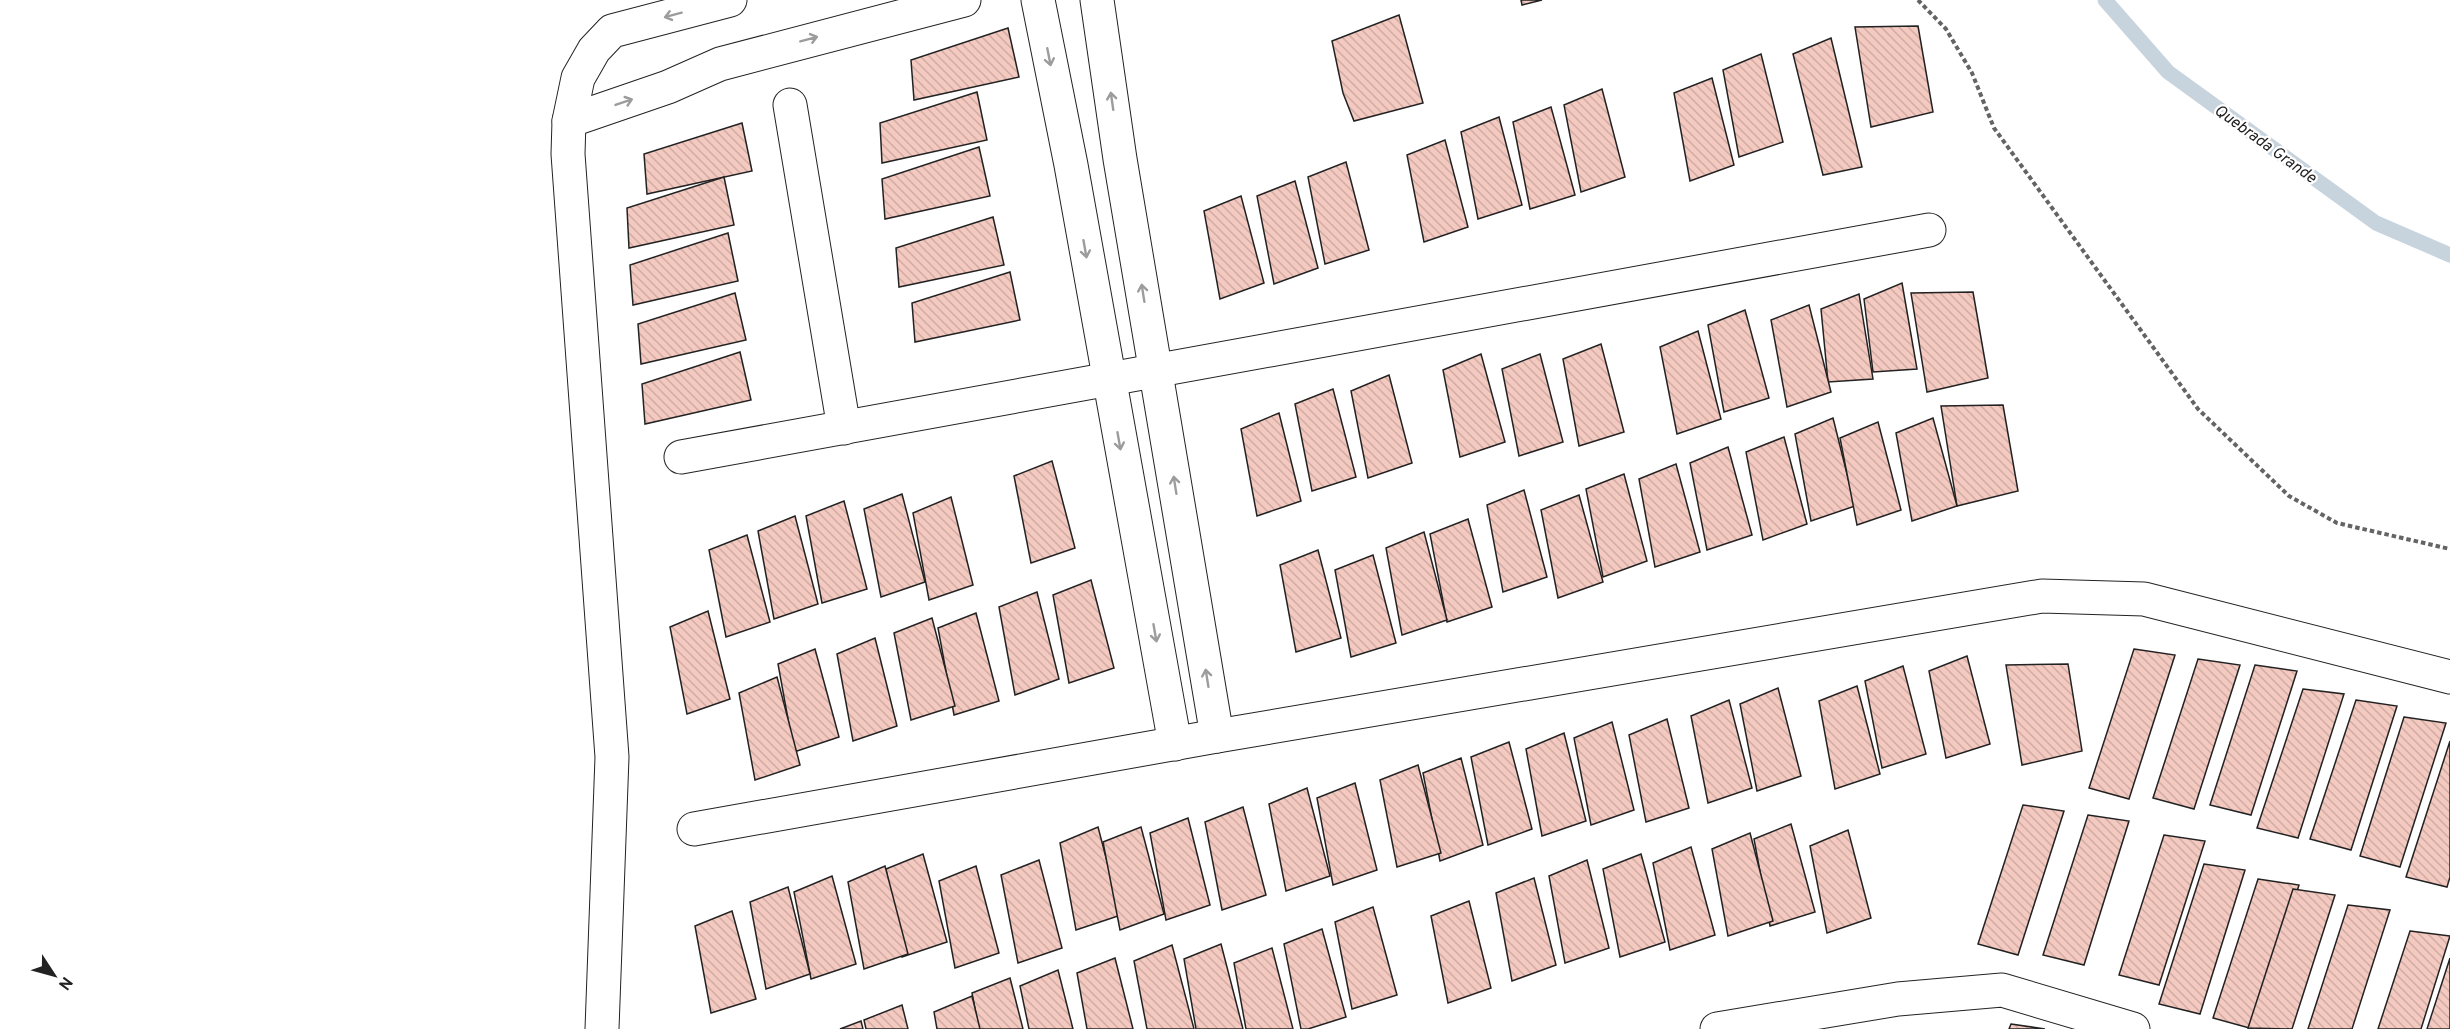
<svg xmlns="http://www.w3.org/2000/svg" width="2450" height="1029" font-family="Overpass,sans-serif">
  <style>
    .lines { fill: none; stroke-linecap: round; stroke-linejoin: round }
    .stream { stroke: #c7d3dd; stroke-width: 15 }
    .building { fill: url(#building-back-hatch); stroke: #222; stroke-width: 1.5 }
    .minor-casing { stroke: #222; stroke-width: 35 }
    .path { stroke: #646464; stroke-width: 4; stroke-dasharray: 4.5 3; stroke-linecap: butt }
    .minor { stroke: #fff; stroke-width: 33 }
    .oneway { stroke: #9c9c9c }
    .labels { text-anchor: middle; stroke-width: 4.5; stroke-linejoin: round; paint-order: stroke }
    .water-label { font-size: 16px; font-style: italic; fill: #222; stroke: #fff }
  </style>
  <defs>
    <pattern id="building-back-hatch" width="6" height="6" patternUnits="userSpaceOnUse" patternTransform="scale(1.5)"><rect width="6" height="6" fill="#f3c9c0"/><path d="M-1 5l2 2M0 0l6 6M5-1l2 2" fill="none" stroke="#d0aca5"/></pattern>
  </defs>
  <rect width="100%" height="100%" fill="#fff"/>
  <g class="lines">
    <polyline class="stream" points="2105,0 2168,72 2376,223 2450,255"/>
  </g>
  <g class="building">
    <polygon points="1521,0 1542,0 1522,5"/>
    <polygon points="1399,15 1423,103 1354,121 1343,93 1332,41"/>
    <polygon points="1918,26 1933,112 1871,127 1855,27"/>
    <polygon points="1008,28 1019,77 914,100 911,60"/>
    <polygon points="1831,38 1862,167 1823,175 1793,54"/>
    <polygon points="1761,54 1783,142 1739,157 1723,70"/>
    <polygon points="1712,78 1734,165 1690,181 1674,93"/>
    <polygon points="1602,89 1625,177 1581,192 1564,105"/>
    <polygon points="977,92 987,140 882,163 880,123"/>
    <polygon points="1551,107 1575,195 1530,209 1513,122"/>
    <polygon points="1499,117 1522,205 1478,219 1461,132"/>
    <polygon points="742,123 752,171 647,194 644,154"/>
    <polygon points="1445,140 1468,227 1424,242 1407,155"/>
    <polygon points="979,147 990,196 885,219 882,179"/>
    <polygon points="1346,162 1369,250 1325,264 1308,177"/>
    <polygon points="724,177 734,225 629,248 627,208"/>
    <polygon points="1295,181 1318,268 1274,284 1257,196"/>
    <polygon points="1241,196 1264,283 1220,299 1204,211"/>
    <polygon points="993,217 1004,265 899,287 896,248"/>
    <polygon points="728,233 738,281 633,305 630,265"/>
    <polygon points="1010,272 1020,320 915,342 912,303"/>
    <polygon points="1902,283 1917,369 1873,372 1864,299"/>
    <polygon points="1973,292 1988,378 1927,392 1911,293"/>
    <polygon points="735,293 746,340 641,364 638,324"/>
    <polygon points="1859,294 1873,379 1828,382 1821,309"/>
    <polygon points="1809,305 1831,392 1787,407 1771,320"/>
    <polygon points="1745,310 1769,398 1724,412 1708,325"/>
    <polygon points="1698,331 1721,419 1677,434 1660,347"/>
    <polygon points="1601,344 1624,432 1579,446 1563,359"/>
    <polygon points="740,352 751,400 645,424 642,384"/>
    <polygon points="1481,354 1505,442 1460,457 1443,370"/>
    <polygon points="1540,354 1563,442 1519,456 1502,369"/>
    <polygon points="1389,375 1412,463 1368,478 1351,391"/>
    <polygon points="1333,389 1356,477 1312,491 1295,404"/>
    <polygon points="2003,405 2018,491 1957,506 1941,406"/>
    <polygon points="1279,413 1301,501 1257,516 1241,429"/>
    <polygon points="1833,418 1855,506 1811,521 1795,434"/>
    <polygon points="1933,418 1957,506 1912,521 1896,433"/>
    <polygon points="1878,422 1901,510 1857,525 1840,438"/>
    <polygon points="1784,437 1807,524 1763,540 1746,452"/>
    <polygon points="1728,447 1752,535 1707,550 1690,463"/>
    <polygon points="1052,461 1075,548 1031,563 1014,476"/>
    <polygon points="1676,464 1700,552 1655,567 1639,479"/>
    <polygon points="1624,474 1647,561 1603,577 1586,489"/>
    <polygon points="1524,490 1547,577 1503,592 1487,505"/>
    <polygon points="902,494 925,582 881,597 864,509"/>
    <polygon points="1579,495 1603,582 1558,598 1541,510"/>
    <polygon points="951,497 973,585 929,600 913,513"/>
    <polygon points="844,501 867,589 822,603 806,516"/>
    <polygon points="795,516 818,604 774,619 758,531"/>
    <polygon points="1468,519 1492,607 1447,622 1430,534"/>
    <polygon points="1424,532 1447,620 1402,635 1386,548"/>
    <polygon points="747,535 770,622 726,637 709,550"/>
    <polygon points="1318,550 1341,638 1296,652 1280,565"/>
    <polygon points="1373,555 1396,643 1351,657 1335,570"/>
    <polygon points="1091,580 1114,668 1069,683 1053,595"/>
    <polygon points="1037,592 1059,679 1015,695 999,607"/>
    <polygon points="708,611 730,699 687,714 670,627"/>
    <polygon points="976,613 999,701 954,715 938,628"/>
    <polygon points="932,618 955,706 911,720 894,633"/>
    <polygon points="875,638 897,726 853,741 837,654"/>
    <polygon points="815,649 839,737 794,752 778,664"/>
    <polygon points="2134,649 2175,655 2129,799 2089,788"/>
    <polygon points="1967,656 1990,744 1946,758 1929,671"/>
    <polygon points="2198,659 2240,665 2194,809 2153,798"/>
    <polygon points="2068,664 2082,751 2022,765 2006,665"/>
    <polygon points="2255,665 2297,671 2251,815 2210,805"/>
    <polygon points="1903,666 1926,754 1882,768 1865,681"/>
    <polygon points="777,677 800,765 755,780 739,693"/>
    <polygon points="1857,686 1880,774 1835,789 1819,701"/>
    <polygon points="1778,688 1801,776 1757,791 1740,704"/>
    <polygon points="2303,689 2344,694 2298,838 2257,828"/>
    <polygon points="1729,700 1752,788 1708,803 1691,716"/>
    <polygon points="2356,700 2397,706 2351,850 2310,839"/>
    <polygon points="2404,717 2446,723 2400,867 2360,856"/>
    <polygon points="1667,719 1689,808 1646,822 1629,735"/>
    <polygon points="1612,722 1634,810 1591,825 1574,738"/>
    <polygon points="1564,733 1586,821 1542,836 1526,749"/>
    <polygon points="2450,741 2450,877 2447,887 2406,877"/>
    <polygon points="1509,742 1532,829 1488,845 1471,757"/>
    <polygon points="1461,758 1483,845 1440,861 1423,773"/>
    <polygon points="1418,765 1441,853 1397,867 1380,780"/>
    <polygon points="1355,783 1377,870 1333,885 1317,798"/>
    <polygon points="1307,788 1330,876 1286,891 1269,804"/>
    <polygon points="2023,805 2064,811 2018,955 1978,944"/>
    <polygon points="1243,807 1266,895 1222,910 1205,822"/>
    <polygon points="2088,815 2129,821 2084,965 2043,955"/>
    <polygon points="1188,818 1210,905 1166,920 1150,833"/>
    <polygon points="1791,824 1815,912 1770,926 1754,839"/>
    <polygon points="1098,827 1121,915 1076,930 1060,843"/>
    <polygon points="1141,827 1164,914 1120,930 1103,842"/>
    <polygon points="1848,830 1871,918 1827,933 1810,846"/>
    <polygon points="1750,833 1773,921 1728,936 1712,849"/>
    <polygon points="2164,835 2205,841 2159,985 2119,975"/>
    <polygon points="1691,847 1715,935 1670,950 1653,863"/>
    <polygon points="923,854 947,942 902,957 886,869"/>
    <polygon points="1641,854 1665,942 1620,957 1603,869"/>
    <polygon points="1039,860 1062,948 1018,963 1001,875"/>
    <polygon points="1587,860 1609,948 1565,963 1549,876"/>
    <polygon points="2204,864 2245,870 2200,1014 2159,1004"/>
    <polygon points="885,866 908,954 864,969 848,882"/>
    <polygon points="976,866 999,953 955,968 939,881"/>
    <polygon points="832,876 856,964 811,979 794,892"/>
    <polygon points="1534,878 1556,965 1512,981 1496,893"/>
    <polygon points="2258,879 2299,885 2253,1029 2213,1018"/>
    <polygon points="788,887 810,974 766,989 750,902"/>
    <polygon points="2293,889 2335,895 2292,1029 2248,1028"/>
    <polygon points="1469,901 1491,988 1448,1003 1431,916"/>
    <polygon points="2348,905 2390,910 2352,1029 2308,1029"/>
    <polygon points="1373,907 1397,995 1352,1009 1335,922"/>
    <polygon points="732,911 756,999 711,1013 695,926"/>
    <polygon points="1322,929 1346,1017 1308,1029 1301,1029 1284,944"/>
    <polygon points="2410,931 2450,936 2421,1029 2378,1029"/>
    <polygon points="1221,944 1243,1029 1196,1029 1184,959"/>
    <polygon points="1172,945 1194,1029 1147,1029 1134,961"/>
    <polygon points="1272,948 1293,1029 1246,1029 1234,963"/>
    <polygon points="1115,958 1133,1029 1087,1029 1077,973"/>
    <polygon points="2450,958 2450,1029 2427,1029"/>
    <polygon points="1058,970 1073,1029 1029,1029 1020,986"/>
    <polygon points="1010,978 1023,1029 979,1029 972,993"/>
    <polygon points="972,996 980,1029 937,1029 934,1012"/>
    <polygon points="902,1005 908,1029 866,1029 864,1020"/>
    <polygon points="861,1021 863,1029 840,1029"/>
    <polygon points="2011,1024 2045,1029 2009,1029"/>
  </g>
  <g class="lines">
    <g class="minor-casing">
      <g id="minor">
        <polyline points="1038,0 1071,165 1175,744"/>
        <polyline points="1097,0 1120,159 1217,736"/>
        <polyline points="790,105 844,428"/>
        <polyline points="569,121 668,87 720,64 964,0"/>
        <polyline points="681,457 1929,230"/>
        <polyline points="694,829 1217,736 2042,596 2144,599 2450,677"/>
        <polyline points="602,1029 612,757 568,154 569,121 578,78 594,50 612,31 730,0"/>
        <polyline points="1717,1029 1898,999 2002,990 2133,1029"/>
      </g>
    </g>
    <polyline class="path" points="1918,0 1946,29 1972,73 1994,128 2198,409 2289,496 2337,523 2450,549"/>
    <use href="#minor" class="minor"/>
  </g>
  <defs><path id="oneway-shaft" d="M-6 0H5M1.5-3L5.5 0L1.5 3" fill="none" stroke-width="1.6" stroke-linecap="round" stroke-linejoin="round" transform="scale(1.5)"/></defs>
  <g class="oneway">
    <use href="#oneway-shaft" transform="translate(673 15) rotate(165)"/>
    <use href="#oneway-shaft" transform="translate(809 39) rotate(-15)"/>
    <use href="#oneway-shaft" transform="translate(1049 57) rotate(79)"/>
    <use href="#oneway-shaft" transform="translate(1112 101) rotate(-98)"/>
    <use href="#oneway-shaft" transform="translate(624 102) rotate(-19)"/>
    <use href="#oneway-shaft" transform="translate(1085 249) rotate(80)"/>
    <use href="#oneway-shaft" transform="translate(1143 293) rotate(-99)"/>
    <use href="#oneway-shaft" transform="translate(1119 441) rotate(80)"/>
    <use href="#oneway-shaft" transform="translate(1175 485) rotate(-99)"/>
    <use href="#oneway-shaft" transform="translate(1155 633) rotate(80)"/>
    <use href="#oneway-shaft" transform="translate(1207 678) rotate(-99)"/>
  </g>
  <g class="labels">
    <g class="water-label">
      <text transform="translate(2266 143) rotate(36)" y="6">Quebrada Grande</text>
    </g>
  </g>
  <g transform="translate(54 975) rotate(126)" stroke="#ffffff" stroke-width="4.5" paint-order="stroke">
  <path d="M0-4.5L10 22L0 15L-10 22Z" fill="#222222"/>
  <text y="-9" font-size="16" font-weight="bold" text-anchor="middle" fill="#222222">N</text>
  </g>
</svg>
